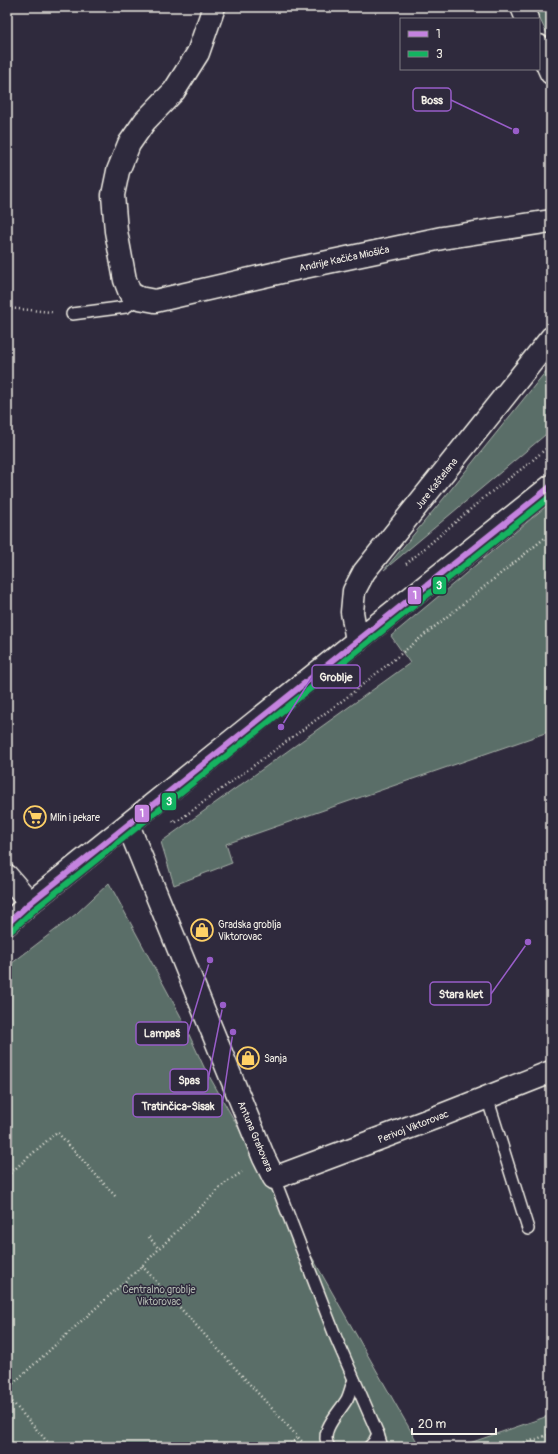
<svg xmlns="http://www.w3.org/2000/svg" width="558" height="1454" font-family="Pangolin,sans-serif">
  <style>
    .green { fill: #5a6e67; stroke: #a7b0a8 }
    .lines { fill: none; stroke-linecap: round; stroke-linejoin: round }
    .service-casing { stroke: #f4f1e8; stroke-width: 14 }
    .minor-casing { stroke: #f4f1e8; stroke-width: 25 }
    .secondary-casing { stroke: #f4f1e8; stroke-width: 25 }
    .path { stroke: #f4f1e8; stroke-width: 2.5; stroke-dasharray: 1 3; stroke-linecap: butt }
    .service { stroke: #2f2a3d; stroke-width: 11 }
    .minor { stroke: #2f2a3d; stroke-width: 22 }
    .secondary { stroke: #2f2a3d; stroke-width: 22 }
    .bus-1-casing { stroke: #2f2a3d; stroke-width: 9 }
    .bus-2-casing { stroke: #2f2a3d; stroke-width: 9 }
    .bus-1 { stroke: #c483df; stroke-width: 6 }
    .bus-2 { stroke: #13b361; stroke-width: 6 }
    .labels { text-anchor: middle; stroke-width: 3; stroke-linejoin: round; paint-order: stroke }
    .street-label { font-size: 10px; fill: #f4f1e8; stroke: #2f2a3d }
    .poi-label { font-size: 10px; fill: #f4f1e8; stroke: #2f2a3d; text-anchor: start }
    .park-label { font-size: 10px; fill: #afb6ae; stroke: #2f2a3d }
    .leader { fill: none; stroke: #995dc9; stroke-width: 1.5 }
    .callout-dot { fill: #995dc9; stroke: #2f2a3d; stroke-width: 1.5 }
    .callout { fill: #2f2a3d; stroke: #995dc9; stroke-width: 1.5 }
    .callout-label { font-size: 11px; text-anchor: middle; font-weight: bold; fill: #f4f1e8 }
    .line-badge { stroke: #2f2a3d; stroke-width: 1.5 }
    .badge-label { font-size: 11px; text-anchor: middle; font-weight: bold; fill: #fff }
  </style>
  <rect width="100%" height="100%" fill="#2f2a3d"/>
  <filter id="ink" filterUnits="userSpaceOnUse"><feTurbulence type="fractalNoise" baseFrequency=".025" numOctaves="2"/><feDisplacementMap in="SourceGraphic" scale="8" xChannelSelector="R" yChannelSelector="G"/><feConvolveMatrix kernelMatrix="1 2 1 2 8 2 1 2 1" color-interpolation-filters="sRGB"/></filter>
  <g filter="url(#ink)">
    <g class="green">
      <polygon points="534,7 551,7 551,42"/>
      <polygon points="551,365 551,430 384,570 444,498"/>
      <polygon points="551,502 551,731 226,844 232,863 174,885 161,842 410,663 391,636"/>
      <polygon points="109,883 180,1015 204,1067 420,1447 7,1447 7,967 76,914"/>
      <polygon points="551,1415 551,1447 458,1447"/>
    </g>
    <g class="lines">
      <g class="service-casing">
        <g id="service">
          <polyline points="72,314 126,307 139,298"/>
          <polyline points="487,1097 528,1229"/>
          <polyline points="274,1178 336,1338 378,1434 382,1447"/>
          <path d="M329,1447C318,1431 340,1412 347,1399C350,1393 351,1386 354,1380"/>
          <polyline points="369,1447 374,1442 378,1434"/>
        </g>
      </g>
      <g class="minor-casing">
        <g id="minor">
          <polyline points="214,7 198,53 174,91 145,121 129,144 118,171 113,195 116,231 125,280 130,293 139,298 155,301 290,270 442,238 551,221"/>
          <polyline points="522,7 527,19"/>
          <polyline points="539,46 551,73"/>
          <polyline points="357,641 352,612 354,591 364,572 551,338"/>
          <polyline points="128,825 264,1158 274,1178 437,1117 551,1072"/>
          <polyline points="7,876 30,903"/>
        </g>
      </g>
      <g class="secondary-casing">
        <polyline id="secondary" points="7,924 30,903 269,711 551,486"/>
      </g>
      <g class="path">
        <polyline points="7,308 52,312"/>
        <polyline points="406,564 486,496 528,464 548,447 551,443"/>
        <polyline points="173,821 175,823 346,698 551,533"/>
        <polyline points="7,1176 57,1132 116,1197"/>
        <polyline points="149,1237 159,1249"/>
        <polyline points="142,1266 307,1447"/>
        <polyline points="7,1389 142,1266 224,1184 242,1172"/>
        <polyline points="7,1396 52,1447"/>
        <polyline points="288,1447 297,1438"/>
        <polyline points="513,1447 551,1434"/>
      </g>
      <use href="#service" class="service"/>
      <use href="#minor" class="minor"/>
      <use href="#secondary" class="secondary"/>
      <g class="bus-1-casing">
        <polyline id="bus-1" points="7,924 30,903 551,486"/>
      </g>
      <g class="bus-2-casing">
        <polyline id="bus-2" points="12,930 35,909 551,496"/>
      </g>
      <use href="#bus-1" class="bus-1"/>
      <use href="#bus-2" class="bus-2"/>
    </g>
  </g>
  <defs>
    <g id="supermarket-ring" transform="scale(1.15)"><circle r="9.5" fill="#2f2a3d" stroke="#ffd166" stroke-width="1.5"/><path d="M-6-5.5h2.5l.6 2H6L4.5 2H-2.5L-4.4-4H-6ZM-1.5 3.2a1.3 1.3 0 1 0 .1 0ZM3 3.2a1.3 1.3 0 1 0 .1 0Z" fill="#ffd166"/></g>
    <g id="shop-ring" transform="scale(1.15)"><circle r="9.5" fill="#2f2a3d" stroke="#ffd166" stroke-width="1.5"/><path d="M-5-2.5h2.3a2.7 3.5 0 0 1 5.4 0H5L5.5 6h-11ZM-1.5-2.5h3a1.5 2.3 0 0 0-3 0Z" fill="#ffd166"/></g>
  </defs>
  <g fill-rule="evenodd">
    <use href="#supermarket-ring" x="35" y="817"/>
    <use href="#shop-ring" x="202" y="930"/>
    <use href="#shop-ring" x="248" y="1058"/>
  </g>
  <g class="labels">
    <g class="street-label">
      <text transform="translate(344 258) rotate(-12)" y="4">Andrije Kačića Miošića</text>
      <text transform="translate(436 483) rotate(-52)" y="4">Jure Kaštelana</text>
      <text transform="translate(413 1126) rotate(-21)" y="4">Perivoj Viktorovac</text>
      <text transform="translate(256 1136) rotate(67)" y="4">Antuna Grahovara</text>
    </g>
    <g class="poi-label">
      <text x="50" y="821">Mlin i pekare</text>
      <text x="218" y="928">Gradska groblja<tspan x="218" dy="12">Viktorovac</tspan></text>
      <text x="264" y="1062">Sanja</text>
    </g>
    <g class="park-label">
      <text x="159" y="1293">Centralno groblje<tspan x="159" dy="12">Viktorovac</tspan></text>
    </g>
  </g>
  <path class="leader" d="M516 131L451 100M281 727L312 677M528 942L491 994M210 960L188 1033M223 1005L208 1080M233 1032L222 1106"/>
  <g class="callout-dot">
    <circle cx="516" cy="131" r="4"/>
    <circle cx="281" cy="727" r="4"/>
    <circle cx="528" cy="942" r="4"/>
    <circle cx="210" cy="960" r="4"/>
    <circle cx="223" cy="1005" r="4"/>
    <circle cx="233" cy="1032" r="4"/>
  </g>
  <g class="callout">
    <rect x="413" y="88" width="38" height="23" rx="4"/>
    <rect x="312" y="665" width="48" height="23" rx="4"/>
    <rect x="430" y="982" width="61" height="23" rx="4"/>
    <rect x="136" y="1022" width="52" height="23" rx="4"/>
    <rect x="170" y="1069" width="38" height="23" rx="4"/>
    <rect x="133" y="1094" width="89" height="23" rx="4"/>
  </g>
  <g class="callout-label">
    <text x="432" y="104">Boss</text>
    <text x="336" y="681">Groblje</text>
    <text x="461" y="998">Stara klet</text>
    <text x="162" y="1037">Lampaš</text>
    <text x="189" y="1084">Spas</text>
    <text x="178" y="1110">Tratinčica-Sisak</text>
  </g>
  <g class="line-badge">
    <rect x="432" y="576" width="15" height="19" rx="4" fill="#13b361"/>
    <rect x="407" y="586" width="15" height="19" rx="4" fill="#c483df"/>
    <rect x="161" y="792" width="16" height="19" rx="4" fill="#13b361"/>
    <rect x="134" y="804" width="16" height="19" rx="4" fill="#c483df"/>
  </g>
  <g class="badge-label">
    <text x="439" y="589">3</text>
    <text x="415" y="599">1</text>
    <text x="169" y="805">3</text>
    <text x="142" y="817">1</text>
  </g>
  <rect width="558" height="1454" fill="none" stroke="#2f2a3d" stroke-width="24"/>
  <rect x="12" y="12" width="534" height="1430" fill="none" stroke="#f4f1e8" stroke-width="1.5" filter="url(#ink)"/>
  <rect x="400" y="18" width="140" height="52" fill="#2f2a3d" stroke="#7e7a81"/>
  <rect x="408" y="31" width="20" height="6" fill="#c483df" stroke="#7e7a81"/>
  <text x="436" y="38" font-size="12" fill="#f4f1e8">1</text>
  <rect x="408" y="51" width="20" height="6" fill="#13b361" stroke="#7e7a81"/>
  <text x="436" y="58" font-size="12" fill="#f4f1e8">3</text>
  <path d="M412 1428v6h84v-6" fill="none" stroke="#f4f1e8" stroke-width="2"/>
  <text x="418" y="1428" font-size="12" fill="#f4f1e8" stroke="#2f2a3d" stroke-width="3" paint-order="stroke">20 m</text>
</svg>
